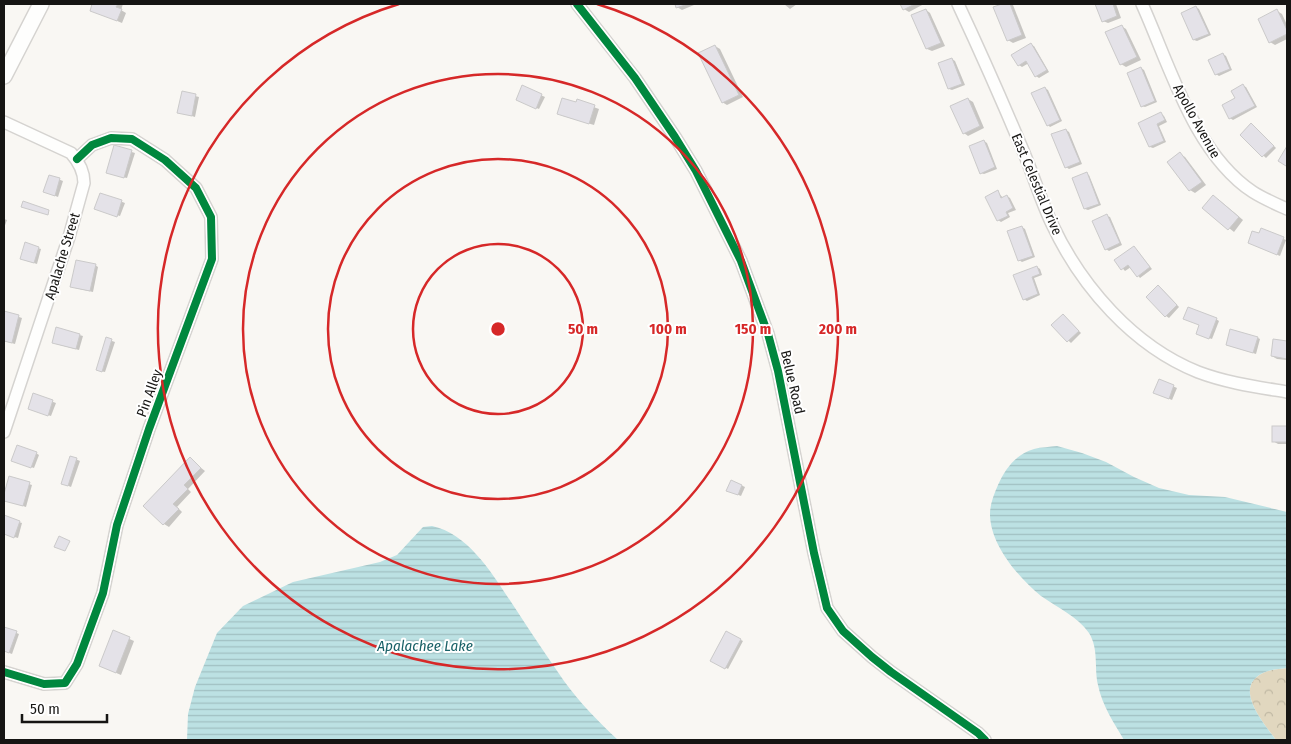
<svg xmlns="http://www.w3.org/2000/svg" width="1291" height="744" font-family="'Fira Sans Condensed',sans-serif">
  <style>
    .forest { fill: url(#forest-crowns) }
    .water { fill: url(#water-rules) }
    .shadow { fill: #0003 }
    .building { fill: #e4e2e8; stroke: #cbcaca }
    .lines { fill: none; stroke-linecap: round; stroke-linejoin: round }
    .street-casing { stroke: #d5d3d0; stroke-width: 14 }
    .secondary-casing { stroke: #d5d3d0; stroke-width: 18 }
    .street { stroke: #fefefd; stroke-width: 11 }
    .secondary { stroke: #fefefd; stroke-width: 15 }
    .cycleway-casing { stroke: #fff; stroke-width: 11 }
    .cycleway { stroke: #00873e; stroke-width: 8 }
    .ring { fill: none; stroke: #d62828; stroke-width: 2.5 }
    .labels { text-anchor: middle; stroke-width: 4; stroke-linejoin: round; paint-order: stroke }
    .street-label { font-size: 14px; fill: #161513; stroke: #fff }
    .water-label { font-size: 15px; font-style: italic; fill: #196167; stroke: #fff }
    .centre { fill: #d62828; stroke: #fff; stroke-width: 2.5 }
    .ring-label { font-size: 15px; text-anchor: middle; font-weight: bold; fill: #d62828; stroke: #fff; stroke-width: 4; stroke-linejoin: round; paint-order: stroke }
  </style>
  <defs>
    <pattern id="forest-crowns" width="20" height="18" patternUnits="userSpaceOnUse" patternTransform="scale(1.25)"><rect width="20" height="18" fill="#e1d7bf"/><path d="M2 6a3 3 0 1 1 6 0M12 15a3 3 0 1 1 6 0" fill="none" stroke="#c0b8a3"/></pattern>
    <pattern id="water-rules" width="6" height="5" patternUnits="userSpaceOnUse" patternTransform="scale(1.25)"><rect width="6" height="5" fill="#bce1e3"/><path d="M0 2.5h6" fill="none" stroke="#a1c0c2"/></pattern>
  </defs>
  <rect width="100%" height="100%" fill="#f9f7f3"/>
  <path class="forest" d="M1287,668V740H1276C1263,722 1229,684 1268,671C1274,669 1281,669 1287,668Z"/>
  <g class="water">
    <path d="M1057,446L1082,453L1106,462L1134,477L1159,488L1189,495L1225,497L1287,512V668C1281,669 1274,669 1268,671C1229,684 1263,722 1276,740H1124C1114,723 1102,705 1098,685C1094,668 1099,649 1089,633C1077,616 1058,608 1041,596C1019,578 990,545 990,514C990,504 994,494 998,485C1005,469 1016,454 1034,449C1041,447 1050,447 1057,446Z"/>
    <path d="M432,526C471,534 496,580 517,611C532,634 548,658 564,681C579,702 599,722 618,740H187L188,714L195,687L217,633L243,606L293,582L380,562L397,555L423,527Z"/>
  </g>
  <g class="shadow">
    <polygon points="94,4 123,4 121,10 126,13 122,23 91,10"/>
    <polygon points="676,4 694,4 694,5 682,10 677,7"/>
    <polygon points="784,4 797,4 790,9"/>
    <polygon points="901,4 924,4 909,12 904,9"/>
    <polygon points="1005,4 1013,5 1026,38 1013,43 1008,40 995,8"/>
    <polygon points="1097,4 1116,4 1121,18 1108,23 1103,21"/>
    <polygon points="1196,7 1199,9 1211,35 1197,41 1194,40 1183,14"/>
    <polygon points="926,10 930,13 945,46 932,51 927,49 913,16"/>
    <polygon points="1277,11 1282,14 1287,25 1287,39 1275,45 1270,42"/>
    <polygon points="1121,26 1126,29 1141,60 1126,67 1121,64"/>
    <polygon points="1031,45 1034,46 1049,72 1039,78 1036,76 1029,63 1022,67 1019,65"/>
    <polygon points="715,46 720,49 743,97 727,105 722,102"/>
    <polygon points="1223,54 1226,56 1232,70 1219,76 1216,74"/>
    <polygon points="952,59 955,61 965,85 952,90 949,89"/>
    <polygon points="1141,68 1144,70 1157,102 1145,107 1142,106"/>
    <polygon points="1243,86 1246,87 1257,107 1233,120 1230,118 1236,98"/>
    <polygon points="523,87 545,97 539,109 520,101"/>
    <polygon points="1045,88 1048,90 1062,121 1050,127 1048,125"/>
    <polygon points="183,93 199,97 195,117 179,112"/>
    <polygon points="968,99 973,102 984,128 968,136 964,133"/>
    <polygon points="577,101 599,109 594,125 563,116"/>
    <polygon points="1161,114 1164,116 1167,122 1159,126 1166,142 1153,148 1150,147 1140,123"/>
    <polygon points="1254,126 1276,148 1266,158 1242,135"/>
    <polygon points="1066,130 1069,132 1082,164 1069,169 1066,167"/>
    <polygon points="984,141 987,143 997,169 984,174 981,173"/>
    <polygon points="115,147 135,153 127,178 110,174"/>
    <polygon points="1180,154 1185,157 1206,185 1195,193 1190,190 1169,163"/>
    <polygon points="1086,174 1089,175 1101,205 1088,210 1085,209"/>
    <polygon points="50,176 63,181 58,197 48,193"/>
    <polygon points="998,192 1003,198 1007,196 1010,198 1016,210 1008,213 1010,217 1001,222 998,220"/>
    <polygon points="100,194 125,203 120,216 97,209"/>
    <polygon points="1218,199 1243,220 1234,232 1204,208"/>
    <polygon points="1107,216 1110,217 1122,245 1109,251 1106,249"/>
    <polygon points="4,219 7,220 4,228"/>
    <polygon points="1022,227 1025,229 1035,257 1022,262 1019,260"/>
    <polygon points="1262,230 1286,240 1280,256 1252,244"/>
    <polygon points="1134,247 1152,269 1140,278 1131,267 1125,271 1116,261"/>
    <polygon points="38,248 41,249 37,264 24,260"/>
    <polygon points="95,265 98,267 93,292 75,288"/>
    <polygon points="1037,267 1040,269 1042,275 1034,278 1040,295 1027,301 1024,299 1015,275"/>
    <polygon points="1161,288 1179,307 1169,318 1166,316"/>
    <polygon points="4,312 22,318 15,344 4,341"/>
    <polygon points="1064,316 1081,333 1071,343 1053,326"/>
    <polygon points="1216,319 1219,321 1212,339 1200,335 1200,325"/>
    <polygon points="57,329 83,336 79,350 56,344"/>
    <polygon points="1258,338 1260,339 1256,354 1227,345"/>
    <polygon points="106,339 115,342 105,372 100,371"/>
    <polygon points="1274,340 1287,342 1287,360 1277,359 1272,356"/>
    <polygon points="1159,380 1177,388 1172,400 1157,394"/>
    <polygon points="34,395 56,403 51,416 32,410"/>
    <polygon points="1273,427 1287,427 1287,444 1278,444 1273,441"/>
    <polygon points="36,453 39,455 34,468 16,462"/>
    <polygon points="71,457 80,461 71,487 66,485"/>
    <polygon points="190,459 205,471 188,489 191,492 177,507 182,512 169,527 164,524"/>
    <polygon points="10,478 32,485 26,507 4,500"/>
    <polygon points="732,481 745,487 741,496 731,492"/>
    <polygon points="4,517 22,523 18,538 4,534"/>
    <polygon points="4,628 19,634 12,654 4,651"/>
    <polygon points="114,632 134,641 121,675 100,666"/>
    <polygon points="727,633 743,641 728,669 712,660"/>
  </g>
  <g class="building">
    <polygon points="92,4 118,4 116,7 122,9 117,21 90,11"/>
    <polygon points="675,4 688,4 676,8"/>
    <polygon points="900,4 915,4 903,10"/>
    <polygon points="1002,4 1010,4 1022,35 1007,41 993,7"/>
    <polygon points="1095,4 1113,4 1117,16 1102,22"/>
    <polygon points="1196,6 1209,34 1193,40 1181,13"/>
    <polygon points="926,9 941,43 926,49 911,15"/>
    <polygon points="1277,9 1287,30 1287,34 1269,43 1258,19"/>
    <polygon points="1122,25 1137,57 1120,65 1105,32"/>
    <polygon points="1031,43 1047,70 1035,77 1026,61 1018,66 1011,55"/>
    <polygon points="715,45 739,95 722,103 698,53"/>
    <polygon points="1223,53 1230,69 1215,75 1208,60"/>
    <polygon points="952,58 962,84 948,89 938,63"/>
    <polygon points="1141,67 1155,101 1141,107 1127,73"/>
    <polygon points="1243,84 1255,106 1229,119 1222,105 1235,98 1231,91"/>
    <polygon points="522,85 542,94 536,109 516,100"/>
    <polygon points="1045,87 1060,120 1047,126 1031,93"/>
    <polygon points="182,91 196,94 192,116 177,113"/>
    <polygon points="562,98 576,102 577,99 595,105 589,124 557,114"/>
    <polygon points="968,98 980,126 963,134 950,106"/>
    <polygon points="1161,112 1165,120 1157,124 1164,141 1149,147 1138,123"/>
    <polygon points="1251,123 1274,146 1262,157 1240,135"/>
    <polygon points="1066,129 1080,162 1065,168 1051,134"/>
    <polygon points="984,140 995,167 980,174 969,146"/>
    <polygon points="114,145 132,150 124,178 106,173"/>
    <polygon points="1287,146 1287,163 1286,166 1278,161"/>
    <polygon points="1180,152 1202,182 1189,191 1167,162"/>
    <polygon points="1087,172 1099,204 1084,209 1072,178"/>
    <polygon points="49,175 60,178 55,196 43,192"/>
    <polygon points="998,190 1001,198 1007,195 1013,208 1006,212 1008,216 997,221 985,197"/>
    <polygon points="100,193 122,200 117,217 94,209"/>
    <polygon points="1213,195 1239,217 1228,230 1202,208"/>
    <polygon points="23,201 49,210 48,215 21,207"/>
    <polygon points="1107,214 1120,243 1105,250 1092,221"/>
    <polygon points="1022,226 1033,256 1018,261 1007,231"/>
    <polygon points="1261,228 1284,237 1277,255 1248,243 1252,231 1259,233"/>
    <polygon points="25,242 39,247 34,263 20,259"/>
    <polygon points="1134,246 1150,267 1137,277 1128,265 1121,270 1114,260"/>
    <polygon points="76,260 96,264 90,291 70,287"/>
    <polygon points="1037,266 1040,274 1032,277 1038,294 1023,300 1013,275"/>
    <polygon points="1158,285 1177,305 1165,317 1146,297"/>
    <polygon points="1188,307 1217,318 1209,339 1196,334 1199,325 1183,319"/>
    <polygon points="4,311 19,315 12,343 4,341"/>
    <polygon points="1063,314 1079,331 1067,342 1051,325"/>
    <polygon points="56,327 80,334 76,349 52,343"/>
    <polygon points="1230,329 1258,337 1253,353 1226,345"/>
    <polygon points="106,337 112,339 102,372 96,370"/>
    <polygon points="1273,339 1287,341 1287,359 1271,356"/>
    <polygon points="1159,379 1174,385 1169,399 1153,393"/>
    <polygon points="33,393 53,400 48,416 28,409"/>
    <rect x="1272" y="426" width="15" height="16"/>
    <polygon points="17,445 37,452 31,468 11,461"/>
    <polygon points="70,456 77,458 68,486 61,484"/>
    <polygon points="190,457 201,468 184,485 188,489 173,504 179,509 163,525 143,506"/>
    <polygon points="9,476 30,482 23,506 4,501 4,494"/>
    <polygon points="731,480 742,485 738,495 726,491"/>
    <polygon points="4,515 20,521 14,538 4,534"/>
    <polygon points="59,536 70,541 65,551 54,547"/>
    <polygon points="4,627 17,631 9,653 4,651"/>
    <polygon points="113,630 130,637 116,673 99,666"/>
    <polygon points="726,631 741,639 725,669 710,661"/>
  </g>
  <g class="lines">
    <g class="street-casing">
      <g id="street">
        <polyline points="577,4 635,78 675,137 696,171 741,261 768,334 778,371 814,553 827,608 843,631 872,657 891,672 978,733 985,740"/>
        <path d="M958,4C981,53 1003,103 1024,153C1034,177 1041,201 1052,224C1081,286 1133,346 1198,372C1227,383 1257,387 1287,392"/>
        <path d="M1142,4C1170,66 1194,153 1253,192C1264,199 1276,204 1287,209"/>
        <path d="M4,122L71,153C79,162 84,171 84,183L69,237L4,432"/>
        <polyline points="4,672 44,684 65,683 77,664 103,593 117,525 149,429 212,259 211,217 196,188 165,160 132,139 111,138 92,145 77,159"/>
      </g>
    </g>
    <g class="secondary-casing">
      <polyline id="secondary" points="4,76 41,4"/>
    </g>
    <use href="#street" class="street"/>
    <use href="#secondary" class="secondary"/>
    <g class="cycleway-casing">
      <g id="cycleway">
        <polyline points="577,4 635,78 675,137 696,171 741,261 768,334 778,371 814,553 827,608 843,631 872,657 891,672 978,733 985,740"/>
        <polyline points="4,672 44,684 65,683 77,664 103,593 117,525 149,429 212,259 211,217 196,188 165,160 132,139 111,138 92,145 77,159"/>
      </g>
    </g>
    <use href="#cycleway" class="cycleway"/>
  </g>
  <g class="ring">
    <circle cx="498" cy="329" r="85"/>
    <circle cx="498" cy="329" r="170"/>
    <circle cx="498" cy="329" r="255"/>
    <path d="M597 4A340 340 0 1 1 399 4"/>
  </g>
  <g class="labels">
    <g class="street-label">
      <text transform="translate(1197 121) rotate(61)" y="5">Apollo Avenue</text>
      <text transform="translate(1037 184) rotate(67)" y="5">East Celestial Drive</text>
      <text transform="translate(62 256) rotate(-73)" y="5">Apalache Street</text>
      <text transform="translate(793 382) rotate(77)" y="5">Belue Road</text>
      <text transform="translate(149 393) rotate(-70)" y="5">Pin Alley</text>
    </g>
    <g class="water-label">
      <text x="425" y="651">Apalachee Lake</text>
    </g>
  </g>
  <circle cx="498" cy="329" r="8" class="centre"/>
  <g class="ring-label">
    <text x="583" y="334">50 m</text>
    <text x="668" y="334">100 m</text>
    <text x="753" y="334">150 m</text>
    <text x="838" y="334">200 m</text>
  </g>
  <rect width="1291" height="744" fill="none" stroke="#161513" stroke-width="10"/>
  <path d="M22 714v8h85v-8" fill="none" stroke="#161513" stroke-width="2.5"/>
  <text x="30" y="714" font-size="15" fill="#161513" stroke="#ffffff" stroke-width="4" paint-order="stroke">50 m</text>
</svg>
